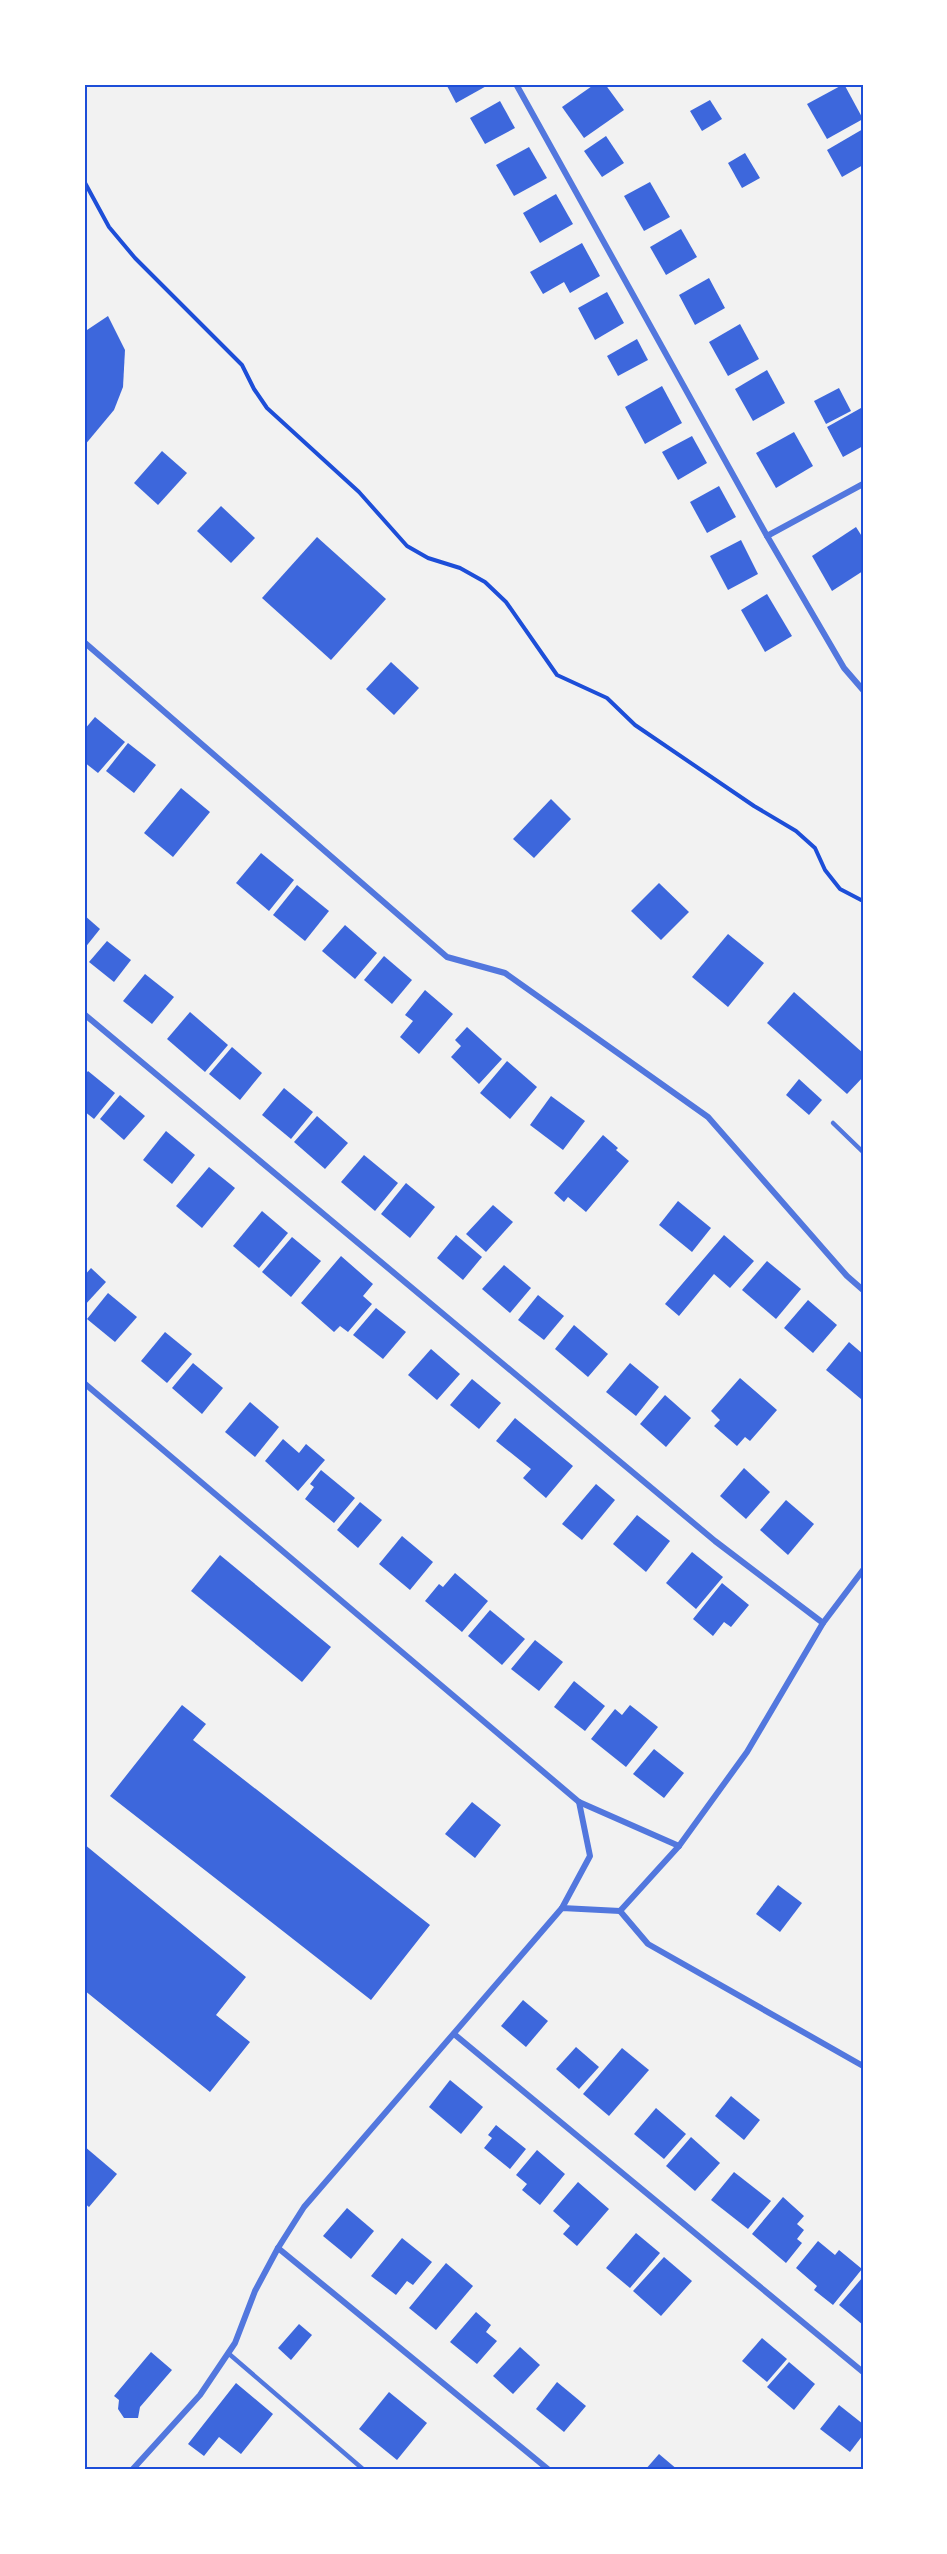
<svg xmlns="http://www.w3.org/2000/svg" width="947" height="2554" font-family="Lato,sans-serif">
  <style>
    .building { fill: #3d67dc }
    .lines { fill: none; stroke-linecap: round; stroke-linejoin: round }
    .path { stroke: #1d4ed8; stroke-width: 4 }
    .service { stroke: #5277de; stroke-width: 4.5 }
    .minor { stroke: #5277de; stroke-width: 6 }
    .neatline { fill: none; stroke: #1d4ed8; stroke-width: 2 }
  </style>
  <rect width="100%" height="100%" fill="#f2f2f2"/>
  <g class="building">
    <polygon points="446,84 490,84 456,103"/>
    <polygon points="595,84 605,84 624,110 584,138 562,107"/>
    <polygon points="844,84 863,119 827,139 807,104"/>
    <polygon points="710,100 722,119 702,131 690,111"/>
    <polygon points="500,101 515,128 485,144 470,118"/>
    <polygon points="863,129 863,165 842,177 827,150"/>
    <polygon points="606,136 624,163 602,177 584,151"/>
    <polygon points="529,147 547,178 514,196 496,165"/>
    <polygon points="745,153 760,178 742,188 728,163"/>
    <polygon points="650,182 670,217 644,231 624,196"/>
    <polygon points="556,194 573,224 540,243 523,213"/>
    <polygon points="681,229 697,257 666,275 650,247"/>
    <polygon points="582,243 600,276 570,293 564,282 543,294 530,272"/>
    <polygon points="709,278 725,308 695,325 679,295"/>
    <polygon points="607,292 624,323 595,340 578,308"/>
    <polygon points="108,316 125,350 123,387 114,410 84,446 84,332"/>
    <polygon points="740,324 759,359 728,376 709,342"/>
    <polygon points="637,339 648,360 618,376 607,356"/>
    <polygon points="767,370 785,403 753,421 735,389"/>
    <polygon points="662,386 682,423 645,444 625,407"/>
    <polygon points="839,388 851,411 826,424 814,401"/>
    <polygon points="861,408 863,446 843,457 827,427"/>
    <polygon points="794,432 813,466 776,488 756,453"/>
    <polygon points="692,436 707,463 678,480 662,452"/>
    <polygon points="162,451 187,473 158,505 134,483"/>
    <polygon points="719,486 736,517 707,533 690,502"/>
    <polygon points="221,506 255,538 231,563 197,531"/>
    <polygon points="856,527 863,538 863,571 832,591 812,556"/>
    <polygon points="317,537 386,599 331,660 262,598"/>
    <polygon points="741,540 758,574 728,590 710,556"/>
    <polygon points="767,594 792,636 765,652 741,610"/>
    <polygon points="391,662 419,688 394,715 366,689"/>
    <polygon points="95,717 125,742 98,773 84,762 84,730"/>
    <polygon points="128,743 156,765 134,793 106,771"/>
    <polygon points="181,788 210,812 173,857 144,833"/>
    <polygon points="551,799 571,819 534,858 513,839"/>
    <polygon points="261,853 294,880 269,911 236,883"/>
    <polygon points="659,883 689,912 661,940 631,911"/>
    <polygon points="297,885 329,911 305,941 273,915"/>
    <polygon points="84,915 100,929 84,949"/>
    <polygon points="345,925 377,953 355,979 322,951"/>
    <polygon points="728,934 764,963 728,1007 692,977"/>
    <polygon points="107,941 131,960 114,982 89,962"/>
    <polygon points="384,956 412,980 392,1004 364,980"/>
    <polygon points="145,974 174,997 152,1024 123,1001"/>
    <polygon points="425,990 453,1014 419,1054 400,1037 413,1021 405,1015"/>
    <polygon points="794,992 863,1053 863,1077 847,1094 767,1023"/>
    <polygon points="190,1012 228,1045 205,1072 167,1039"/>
    <polygon points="467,1027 502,1059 479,1084 451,1057 461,1046 455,1040"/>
    <polygon points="232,1047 262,1073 240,1100 209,1074"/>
    <polygon points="507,1061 537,1087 510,1119 480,1093"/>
    <polygon points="88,1071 115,1093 94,1119 84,1111 84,1076"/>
    <polygon points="799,1079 822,1100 809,1115 786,1095"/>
    <polygon points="284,1088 313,1112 291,1139 262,1115"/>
    <polygon points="120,1095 145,1116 124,1140 100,1119"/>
    <polygon points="551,1096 585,1121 563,1150 530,1125"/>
    <polygon points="317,1116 348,1143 325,1169 294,1142"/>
    <polygon points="166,1131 195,1155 172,1184 143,1160"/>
    <polygon points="603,1135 618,1148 616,1150 629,1161 586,1212 568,1197 564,1202 554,1193"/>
    <polygon points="364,1155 398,1183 375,1211 341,1182"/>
    <polygon points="209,1167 235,1188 202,1228 176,1206"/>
    <polygon points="406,1183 435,1207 410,1238 381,1214"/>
    <polygon points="678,1201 711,1228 692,1252 659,1225"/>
    <polygon points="493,1205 513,1222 486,1252 466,1234"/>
    <polygon points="262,1211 288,1233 259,1268 233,1246"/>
    <polygon points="456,1235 482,1257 463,1280 437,1258"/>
    <polygon points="724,1235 754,1261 730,1288 714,1274 679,1316 665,1304"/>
    <polygon points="292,1237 321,1261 291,1297 262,1272"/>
    <polygon points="341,1256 373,1284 363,1296 372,1304 348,1332 340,1326 334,1332 301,1303"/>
    <polygon points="767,1261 801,1289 776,1319 742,1290"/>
    <polygon points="504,1265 531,1288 510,1313 482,1289"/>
    <polygon points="91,1268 106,1282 84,1306 84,1276"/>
    <polygon points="108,1293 137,1317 115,1342 87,1319"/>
    <polygon points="538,1295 564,1316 544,1340 518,1320"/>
    <polygon points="808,1300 837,1325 813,1353 784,1328"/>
    <polygon points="376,1308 406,1332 383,1359 353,1335"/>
    <polygon points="574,1325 608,1354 588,1377 555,1349"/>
    <polygon points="165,1332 192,1354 167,1383 141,1361"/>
    <polygon points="849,1342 863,1354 863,1396 861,1399 826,1370"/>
    <polygon points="431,1349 460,1374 437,1400 408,1375"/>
    <polygon points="193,1363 223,1388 202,1414 172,1388"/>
    <polygon points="630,1363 659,1387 636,1416 606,1392"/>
    <polygon points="740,1378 777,1410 750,1441 745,1437 737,1446 714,1426 720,1420 711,1411"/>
    <polygon points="472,1379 501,1403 479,1429 450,1405"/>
    <polygon points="665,1395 691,1418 666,1447 640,1424"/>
    <polygon points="250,1402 279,1427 255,1457 225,1432"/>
    <polygon points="515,1418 573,1466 546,1498 523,1478 531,1469 496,1441"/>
    <polygon points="283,1439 299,1453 306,1444 325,1460 298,1491 265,1461"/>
    <polygon points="744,1468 770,1492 746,1519 720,1496"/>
    <polygon points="321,1470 355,1498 334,1523 305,1499 314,1487 310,1484"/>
    <polygon points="596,1484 615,1500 582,1540 562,1524"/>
    <polygon points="786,1500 814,1524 788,1555 760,1530"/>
    <polygon points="360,1502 382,1520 358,1548 337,1530"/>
    <polygon points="637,1515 670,1541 646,1572 613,1544"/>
    <polygon points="402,1536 433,1562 410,1590 379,1564"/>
    <polygon points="692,1552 723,1577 696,1609 666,1583"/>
    <polygon points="220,1555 331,1647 302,1682 191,1591"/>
    <polygon points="455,1573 488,1601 462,1632 425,1601 439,1584 443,1587"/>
    <polygon points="722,1583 749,1605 731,1627 724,1622 713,1636 693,1619"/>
    <polygon points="490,1610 525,1639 502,1665 468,1636"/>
    <polygon points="535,1640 563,1662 539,1691 511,1669"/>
    <polygon points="574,1681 605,1706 585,1731 554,1707"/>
    <polygon points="182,1705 206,1724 193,1740 430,1925 371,2000 110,1796"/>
    <polygon points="630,1705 658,1727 626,1767 591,1739 615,1709 622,1715"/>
    <polygon points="654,1749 684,1773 664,1798 633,1774"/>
    <polygon points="472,1802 501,1825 475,1858 445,1834"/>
    <polygon points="84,1844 246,1977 216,2015 250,2042 210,2092 84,1990"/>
    <polygon points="778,1885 802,1903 780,1932 756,1914"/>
    <polygon points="523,2000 548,2021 526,2047 501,2026"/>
    <polygon points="576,2047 599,2067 579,2089 556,2069"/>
    <polygon points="622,2048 649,2070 609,2116 583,2094"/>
    <polygon points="450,2080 483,2107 461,2134 429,2107"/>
    <polygon points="731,2096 760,2120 744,2140 715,2116"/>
    <polygon points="656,2108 686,2134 664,2159 634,2134"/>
    <polygon points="496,2125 526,2149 510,2169 484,2148 492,2138 488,2135"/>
    <polygon points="691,2137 720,2163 695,2191 666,2166"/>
    <polygon points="84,2146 117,2174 89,2207 84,2203"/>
    <polygon points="537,2150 565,2174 540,2205 522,2190 527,2184 516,2175"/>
    <polygon points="734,2172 771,2201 748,2229 711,2200"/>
    <polygon points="578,2182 609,2209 577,2246 563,2234 570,2226 553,2211"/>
    <polygon points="783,2197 804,2216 797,2224 804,2230 797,2239 802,2243 786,2263 752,2234"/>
    <polygon points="347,2208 374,2231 351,2259 323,2236"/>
    <polygon points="636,2233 660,2253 630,2288 606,2268"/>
    <polygon points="402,2238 432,2262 413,2285 407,2281 396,2295 371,2276"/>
    <polygon points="818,2241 835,2255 839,2250 862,2269 833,2305 814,2290 817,2286 796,2268"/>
    <polygon points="664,2257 692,2281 661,2316 633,2291"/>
    <polygon points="446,2263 473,2286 436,2330 409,2308"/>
    <polygon points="862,2278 863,2279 863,2325 839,2305"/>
    <polygon points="476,2312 491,2325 486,2332 497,2341 477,2364 450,2342"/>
    <polygon points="299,2324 312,2335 291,2360 278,2348"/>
    <polygon points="762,2338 787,2359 767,2382 742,2361"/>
    <polygon points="520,2347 540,2365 513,2394 493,2376"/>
    <polygon points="151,2352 172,2370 140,2407 138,2418 124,2418 118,2409 119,2400 114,2396"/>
    <polygon points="789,2362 815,2384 794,2410 767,2387"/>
    <polygon points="557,2382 586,2406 564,2432 536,2409"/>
    <polygon points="236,2383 273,2414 241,2454 219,2437 204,2456 188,2444"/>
    <polygon points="389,2392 427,2423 397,2460 359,2429"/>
    <polygon points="839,2405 863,2424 863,2435 850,2452 820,2429"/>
    <polygon points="659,2454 678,2470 645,2470"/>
  </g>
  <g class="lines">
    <polyline class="path" points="84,181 109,227 135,258 242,365 254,389 267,408 359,492 407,546 428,558 460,568 485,582 506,602 557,675 607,698 635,725 754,806 796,831 815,848 825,870 840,889 863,901"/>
    <g class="service">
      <polyline points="833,1123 863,1152"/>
      <polyline points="228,2353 364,2470"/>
    </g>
    <g class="minor">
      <polyline points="516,84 767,536 844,668 863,690"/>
      <polyline points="767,536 863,484"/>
      <polyline points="84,642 447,957 505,973 708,1117 847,1276 863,1290"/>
      <polyline points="84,1014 715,1541 823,1623"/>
      <polyline points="84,1383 579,1802 679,1846"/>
      <polyline points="562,1908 590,1856 579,1802"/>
      <polyline points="620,1911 648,1944 863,2066"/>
      <polyline points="454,2034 863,2372"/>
      <polyline points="278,2248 549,2470"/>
      <polyline points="132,2470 200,2395 235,2343 255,2291 278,2248 304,2207 562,1908 620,1911 679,1846 747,1752 823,1623 863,1570"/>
    </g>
  </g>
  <rect width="947" height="2554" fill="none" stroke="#ffffff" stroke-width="171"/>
  <rect x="86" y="86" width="776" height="2382" class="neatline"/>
</svg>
